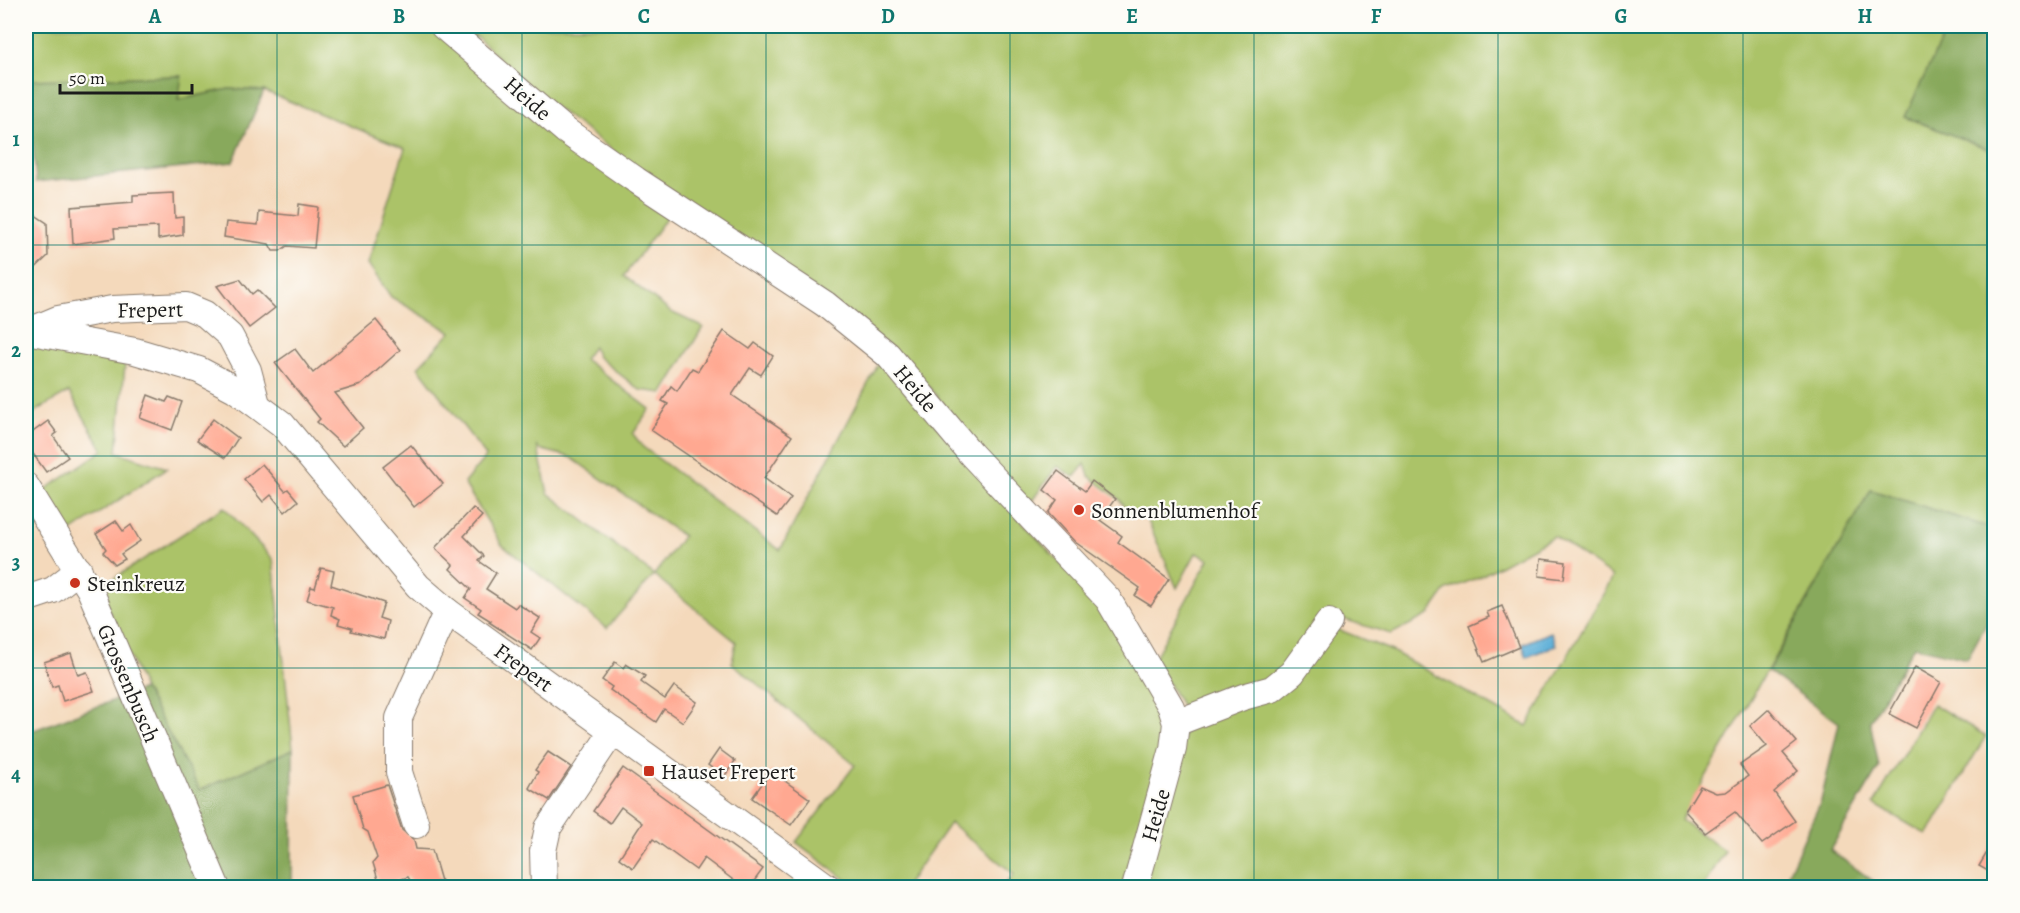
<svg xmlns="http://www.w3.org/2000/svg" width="2020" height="913" font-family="Alegreya,serif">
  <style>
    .green { fill: #abc368; stroke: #647042; stroke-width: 1.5; fill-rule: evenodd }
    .forest { fill: #88a95c; stroke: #52623c; stroke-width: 1.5 }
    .water { fill: #5caed7; stroke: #3c657a; stroke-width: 1.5 }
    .building { fill: #ffa891 }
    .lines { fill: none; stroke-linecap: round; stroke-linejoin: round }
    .minor-casing { stroke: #887a6c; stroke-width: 28 }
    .minor { stroke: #fff; stroke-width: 26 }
    .grid { fill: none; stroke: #0f766e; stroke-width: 1.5; stroke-opacity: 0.55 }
    .poi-dot { fill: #c8321e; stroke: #fdfcf7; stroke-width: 2 }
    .labels { text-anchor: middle; stroke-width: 4.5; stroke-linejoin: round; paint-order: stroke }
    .street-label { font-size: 22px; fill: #1c1c1c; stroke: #fdfcf7 }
    .poi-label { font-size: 22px; fill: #1c1c1c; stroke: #fdfcf7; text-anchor: start }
    .neatline { fill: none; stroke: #0f766e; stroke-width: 2 }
    .grid-label { font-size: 20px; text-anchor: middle; font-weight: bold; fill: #0f766e }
  </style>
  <rect width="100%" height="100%" fill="#fdfcf7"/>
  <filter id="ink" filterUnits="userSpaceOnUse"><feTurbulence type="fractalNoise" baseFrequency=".0167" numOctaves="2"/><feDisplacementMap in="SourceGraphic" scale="12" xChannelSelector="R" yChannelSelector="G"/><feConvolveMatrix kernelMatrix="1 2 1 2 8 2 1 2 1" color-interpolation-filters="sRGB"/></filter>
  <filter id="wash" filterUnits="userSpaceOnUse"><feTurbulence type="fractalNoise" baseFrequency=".008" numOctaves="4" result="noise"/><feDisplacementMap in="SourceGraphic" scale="24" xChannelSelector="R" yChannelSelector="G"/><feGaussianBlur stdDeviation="1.35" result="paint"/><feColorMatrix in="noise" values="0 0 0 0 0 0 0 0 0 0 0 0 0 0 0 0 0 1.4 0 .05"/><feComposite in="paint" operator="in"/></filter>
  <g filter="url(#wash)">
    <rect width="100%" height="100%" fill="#f4d9bb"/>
    <g class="green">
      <path d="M26,26H1948L1905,117L1994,151V529L1871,490L1681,820L1725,851L1703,887H1141L1185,731L1184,710L1154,659L1209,559L1196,553L1177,588L1145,514L1130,516L1119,499L1089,476L1085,464L1074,477L1057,466L1027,508L941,401L902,357L831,300L668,192L526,85L474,34L479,68L512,97L617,178L670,213L624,276L671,312L703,327L663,393L640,390L598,357L593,347L584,359L650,409L633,434L643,447L780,550L881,359L966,460L1099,606L1145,679L1167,727L1164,750L1122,887H1004L1014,874L950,823L905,887H856L796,842L855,765L732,663L736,642L654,575L607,628L502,545L464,483L486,456L418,367L451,332L391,297L368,264L405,148L264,91L229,89L177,100L181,76L28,80L26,84ZM537,445L539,449L570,457L683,536L654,575L548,493ZM1554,536L1613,577L1527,726L1392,651L1332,627L1340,618L1391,634L1429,615L1445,591L1479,577Z"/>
      <polygon points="26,341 125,365 117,452 167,468 69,533 42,492 103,450 69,392 26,417"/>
      <polygon points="224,507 273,559 293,749 200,790 144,689 99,588"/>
      <polygon points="1933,704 1986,736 1927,835 1874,804"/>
    </g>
    <g class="forest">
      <polygon points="1948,26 1994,26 1994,151 1905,117"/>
      <polygon points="182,76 178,100 229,89 264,91 233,162 36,182 28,80"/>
      <polygon points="1871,490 1994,529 1994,610 1967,659 1914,646 1870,721 1879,767 1830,850 1876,883 1873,887 1782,887 1821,801 1839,723 1768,671"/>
      <polygon points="144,689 200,790 293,749 292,887 26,888 26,733"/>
    </g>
    <polygon class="water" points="1551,632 1556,645 1527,657 1522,644"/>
    <g id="blocks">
      <g class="building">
        <polygon points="174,193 175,218 183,217 183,235 158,239 158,227 114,229 115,238 73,244 71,207 133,202 133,195"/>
        <polygon points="299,204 318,207 314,248 287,246 280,251 273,251 269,244 224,237 226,222 258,225 259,212 298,216"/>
        <polygon points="26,209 47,223 48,256 26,277"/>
        <polygon points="240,279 252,294 257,290 275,308 249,328 217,286"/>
        <polygon points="376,320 400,350 361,385 335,393 363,428 343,446 317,422 320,419 275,363 295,349 313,373"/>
        <polygon points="724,331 750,349 755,343 773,356 761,375 750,368 732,395 792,436 764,478 791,498 777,516 651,430 668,404 662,401 671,386 677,391 692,368 698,371"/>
        <polygon points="148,395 166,402 169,397 182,402 172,430 140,418"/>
        <polygon points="213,419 238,438 225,458 197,440"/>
        <polygon points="48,421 57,433 53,436 68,457 46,472 26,444 26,437"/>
        <polygon points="411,445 443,484 414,507 383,467"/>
        <polygon points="262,464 285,491 288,489 298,501 285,512 271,495 263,502 244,479"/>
        <polygon points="1058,471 1085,491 1092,481 1115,499 1100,520 1122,536 1118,542 1169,579 1151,606 1135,596 1140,588 1075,542 1048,513 1057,500 1044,490"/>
        <polygon points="473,508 482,516 464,536 484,556 479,561 496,573 486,589 515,608 518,604 540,618 531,632 540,638 532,650 489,622 491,621 478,613 481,609 465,598 471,589 450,569 453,565 435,548"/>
        <polygon points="116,521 123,531 131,525 140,541 121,554 125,559 115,565 103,552 106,549 96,534"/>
        <polygon points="1541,559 1566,562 1564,579 1539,576"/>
        <polygon points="321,568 334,571 331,585 384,603 379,618 388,621 384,639 351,631 352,628 338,624 340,619 331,615 333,607 307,600 311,587 315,588"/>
        <polygon points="1502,606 1519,647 1484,662 1469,626 1489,617 1487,612"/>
        <polygon points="71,653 78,675 87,672 94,691 63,701 58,685 52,687 44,662"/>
        <polygon points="615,662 623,668 626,664 645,676 641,682 665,699 674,686 697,702 683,722 664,709 656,722 610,690 612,687 602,680"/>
        <polygon points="1915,667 1941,682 1916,728 1889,714"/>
        <polygon points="1769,709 1797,742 1783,753 1798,771 1774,792 1795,821 1762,844 1735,812 1705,833 1685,811 1700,786 1716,793 1726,792 1748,776 1740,765 1767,746 1750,726"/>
        <polygon points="719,749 735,761 724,777 708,765"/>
        <polygon points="548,752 571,767 549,800 529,788 538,772 535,770"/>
        <polygon points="623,768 763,869 749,888 744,888 704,858 696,870 653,839 633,868 619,858 642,823 621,807 610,823 593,811"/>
        <polygon points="771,771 810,799 791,825 752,798"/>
        <polygon points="387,785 402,830 414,840 416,849 432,850 441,881 415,888 408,877 380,886 373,863 377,858 368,832 363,829 353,795"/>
        <polygon points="1995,839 1995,875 1979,866"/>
      </g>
    </g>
  </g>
  <g filter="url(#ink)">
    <use href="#blocks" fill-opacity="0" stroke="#887a6c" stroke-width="1.5"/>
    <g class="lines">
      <g class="minor-casing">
        <g id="minor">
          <polyline points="443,26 566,131 636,180 825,304 888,355 971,454 1108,599 1171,707 1176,723 1173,749 1135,888"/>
          <polyline points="26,331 135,351 199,370 235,389 282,424 418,586 447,611 829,888"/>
          <polyline points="27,332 58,319 112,309 186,306 205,314 230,336 248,370 257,404"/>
          <polyline points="26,486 90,590 217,888"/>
          <polyline points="26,599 53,590 79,570"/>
          <polyline points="1176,723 1243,697 1272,689 1292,673 1329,622"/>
          <polyline points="416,825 399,772 399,718 447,611"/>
          <polyline points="544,888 543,851 548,828 613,731"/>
        </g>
      </g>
      <use href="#minor" class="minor"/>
    </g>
  </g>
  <path class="grid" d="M277,26V888M522,26V888M766,26V888M1010,26V888M1254,26V888M1498,26V888M1743,26V888M26,245H1994M26,456H1994M26,668H1994"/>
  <g class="poi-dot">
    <circle cx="1079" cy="510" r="6"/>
    <circle cx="75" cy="583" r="6"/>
    <rect x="643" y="765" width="12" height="12" rx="3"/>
  </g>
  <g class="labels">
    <g class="street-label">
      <text transform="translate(528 98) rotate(41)" y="8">Heide</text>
      <text transform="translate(150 309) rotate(-1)" y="8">Frepert</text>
      <text transform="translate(916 388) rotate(50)" y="8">Heide</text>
      <text transform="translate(524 667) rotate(36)" y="8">Frepert</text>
      <text transform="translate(129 683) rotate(67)" y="8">Grossenbusch</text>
      <text transform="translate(1155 815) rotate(-74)" y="8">Heide</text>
    </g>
    <g class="poi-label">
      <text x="1091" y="518">Sonnenblumenhof</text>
      <text x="87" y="591">Steinkreuz</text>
      <text x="661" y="779">Hauset Frepert</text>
    </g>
  </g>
  <rect width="2020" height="913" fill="none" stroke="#fdfcf7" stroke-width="66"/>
  <path d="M60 84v9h132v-9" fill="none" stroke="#1c1c1c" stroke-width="3"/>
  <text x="69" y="84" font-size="18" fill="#1c1c1c" stroke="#fdfcf7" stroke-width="4.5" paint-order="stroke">50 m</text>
  <rect x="33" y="33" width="1954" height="847" class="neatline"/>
  <g class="grid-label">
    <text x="155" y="23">A</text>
    <text x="399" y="23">B</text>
    <text x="644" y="23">C</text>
    <text x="888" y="23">D</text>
    <text x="1132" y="23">E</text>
    <text x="1376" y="23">F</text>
    <text x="1621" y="23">G</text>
    <text x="1865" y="23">H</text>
    <text x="16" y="146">1</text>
    <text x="16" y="357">2</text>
    <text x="16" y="569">3</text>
    <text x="16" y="781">4</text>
  </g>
</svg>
